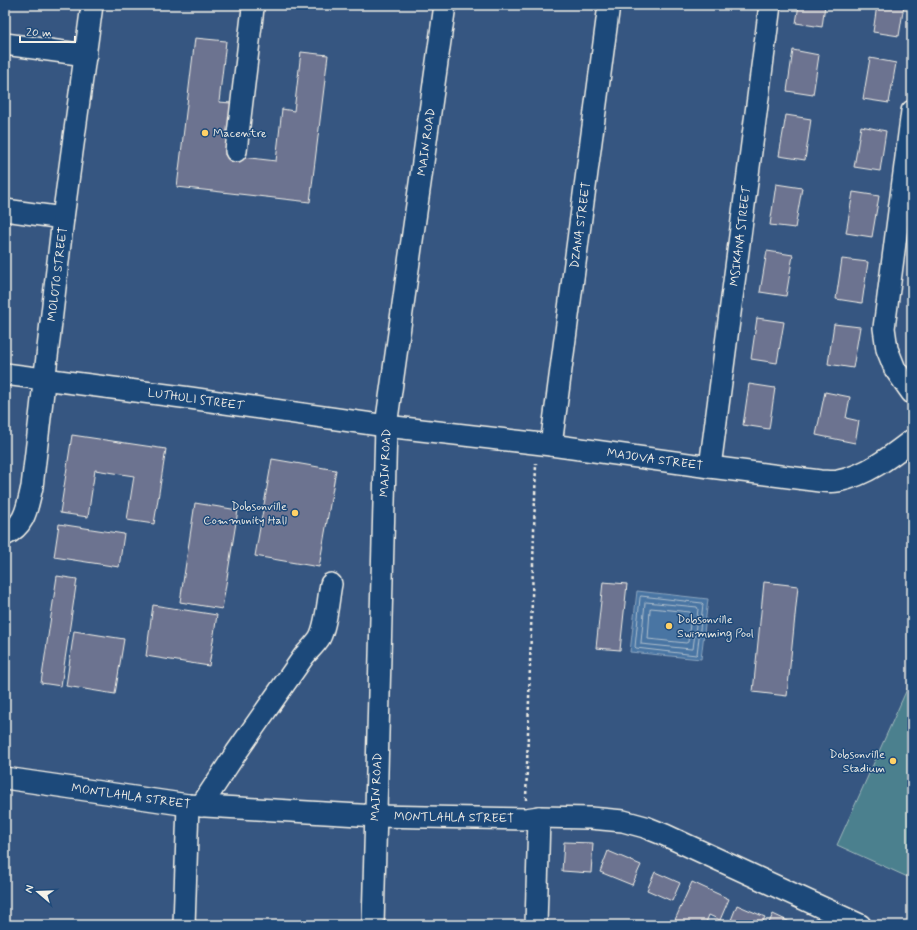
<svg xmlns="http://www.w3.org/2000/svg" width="917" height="930" font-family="Mynerve,sans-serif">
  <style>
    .green { fill: #4b808e; stroke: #a0b8bb }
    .water { fill: #4874a3; stroke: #8da6bf }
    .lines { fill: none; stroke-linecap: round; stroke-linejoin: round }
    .shore { stroke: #afbfcc; stroke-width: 1 }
    .building { fill: #6c7390; stroke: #f4f1e8 }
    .minor-casing { stroke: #f4f1e8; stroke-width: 24 }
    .path { stroke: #f4f1e8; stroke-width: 2.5; stroke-dasharray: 3 3; stroke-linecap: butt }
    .minor { stroke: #1f4a7a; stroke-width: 21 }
    .poi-dot { fill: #ffd166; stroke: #1f4a7a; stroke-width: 1.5 }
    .labels { text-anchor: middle; stroke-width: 3; stroke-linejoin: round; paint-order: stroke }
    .poi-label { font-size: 12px; fill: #f4f1e8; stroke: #1f4a7a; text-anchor: start }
    .street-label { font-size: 12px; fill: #f4f1e8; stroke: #1f4a7a }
  </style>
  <rect width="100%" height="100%" fill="#365681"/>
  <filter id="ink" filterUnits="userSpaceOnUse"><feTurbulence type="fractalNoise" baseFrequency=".025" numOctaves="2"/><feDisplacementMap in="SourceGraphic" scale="8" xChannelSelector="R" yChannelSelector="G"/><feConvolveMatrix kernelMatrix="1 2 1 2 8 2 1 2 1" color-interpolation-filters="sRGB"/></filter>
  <g filter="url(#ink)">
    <polygon class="green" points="912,678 912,879 837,845"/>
    <polygon class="water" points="637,591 708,599 701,659 630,652"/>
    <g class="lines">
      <g class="shore">
        <polygon points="641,596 702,603 703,604 697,654 696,655 636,648 635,647 640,598"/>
        <polygon points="646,602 697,607 698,609 693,649 691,649 641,644 641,642 645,603"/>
        <polygon points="651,608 690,612 691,614 688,642 686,643 648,639 650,610"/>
      </g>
    </g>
    <g class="building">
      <polygon points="799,5 825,5 822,27 796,23"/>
      <polygon points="877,5 904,5 899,36 873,32"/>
      <polygon points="195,38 226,41 219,102 231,103 225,155 276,161 282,109 294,111 301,52 328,55 310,202 177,187"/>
      <polygon points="793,50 819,55 813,95 787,91"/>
      <polygon points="870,58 896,63 889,103 863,99"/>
      <polygon points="786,115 811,119 805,160 779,156"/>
      <polygon points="861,126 886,131 880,171 854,167"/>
      <polygon points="776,184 802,188 795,228 770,225"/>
      <polygon points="853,192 879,196 872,237 846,233"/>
      <polygon points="767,251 793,255 786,296 760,292"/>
      <polygon points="842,259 868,262 862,303 836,299"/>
      <polygon points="757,318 784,322 777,363 751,359"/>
      <polygon points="834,324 860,327 853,368 828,364"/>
      <polygon points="749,384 775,388 769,429 743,425"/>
      <polygon points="825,392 850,397 846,418 859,421 855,443 816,435"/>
      <polygon points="72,435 166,449 154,524 127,520 134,476 95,470 88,517 60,513"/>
      <polygon points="272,459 336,470 319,567 255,556"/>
      <polygon points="195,503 238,510 222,609 180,602"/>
      <polygon points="59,524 124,534 119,567 54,557"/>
      <polygon points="57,576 77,579 61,686 41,683"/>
      <polygon points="603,582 627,584 620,650 596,648"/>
      <polygon points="764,582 798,586 787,696 753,692"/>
      <polygon points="153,605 217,615 209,666 146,656"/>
      <polygon points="74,631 124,639 115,694 66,686"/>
      <polygon points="564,842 593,843 591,873 562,871"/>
      <polygon points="608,851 641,865 632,885 600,872"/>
      <polygon points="655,872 680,883 672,901 647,890"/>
      <polygon points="692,882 729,899 720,920 709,915 705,925 681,925 674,922"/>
      <polygon points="737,905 765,917 761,925 729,925"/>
      <polygon points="773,914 790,922 789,925 768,925"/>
    </g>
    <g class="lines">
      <g class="minor-casing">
        <g id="minor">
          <polyline points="5,44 86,55"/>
          <polyline points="912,111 884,328 887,349 895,369 912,393"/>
          <polyline points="236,151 253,8"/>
          <polyline points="5,210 63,218"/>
          <path d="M5,374L190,398L386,426L551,445L710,467L820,481C826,481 832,482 838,481C867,475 890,457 912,440"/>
          <polyline points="551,445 609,5"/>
          <polyline points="710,467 770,5"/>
          <path d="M5,535C26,525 27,507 32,487L63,218L92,5"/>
          <polyline points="5,778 188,805 376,816 526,819 539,817 590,818 623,821 645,827 665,835 860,925"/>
          <path d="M201,806L236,753L304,656C309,650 316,644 320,637C327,623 328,599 331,584"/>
          <polyline points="184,925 188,805"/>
          <polyline points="373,925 386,426 445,5"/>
          <polyline points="536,925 539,817"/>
        </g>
      </g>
      <polyline class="path" points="526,800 536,463"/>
      <use href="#minor" class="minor"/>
    </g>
  </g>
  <g class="poi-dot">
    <circle cx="205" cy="133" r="4"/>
    <circle cx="295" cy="513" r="4"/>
    <circle cx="669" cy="626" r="4"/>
    <circle cx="893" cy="761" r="4"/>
  </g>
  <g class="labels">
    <g class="poi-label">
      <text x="213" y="137">Macentre</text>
      <text x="287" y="510" text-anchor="end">Dobsonville<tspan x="287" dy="14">Community Hall</tspan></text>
      <text x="677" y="623">Dobsonville<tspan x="677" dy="14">Swimming Pool</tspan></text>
      <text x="885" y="758" text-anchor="end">Dobsonville<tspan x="885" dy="14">Stadium</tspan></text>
    </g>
    <g class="street-label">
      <text transform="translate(426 142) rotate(-82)" y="4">MAIN ROAD</text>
      <text transform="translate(580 225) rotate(-82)" y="4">DZANA STREET</text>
      <text transform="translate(740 236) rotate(-83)" y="4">MSIKANA STREET</text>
      <text transform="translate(57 274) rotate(-83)" y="4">MOLOTO STREET</text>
      <text transform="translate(196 399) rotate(8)" y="4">LUTHULI STREET</text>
      <text transform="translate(655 459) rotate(8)" y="4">MAJOVA STREET</text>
      <text transform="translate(385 463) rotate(-88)" y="4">MAIN ROAD</text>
      <text transform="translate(376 787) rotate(-88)" y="4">MAIN ROAD</text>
      <text transform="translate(131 796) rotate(8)" y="4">MONTLAHLA STREET</text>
      <text transform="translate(454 817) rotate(1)" y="4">MONTLAHLA STREET</text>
    </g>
  </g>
  <rect width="917" height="930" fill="none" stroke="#1f4a7a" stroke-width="20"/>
  <rect x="10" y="10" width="897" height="910" fill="none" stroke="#f4f1e8" stroke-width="1.5" filter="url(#ink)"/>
  <g transform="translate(38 892) rotate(289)" stroke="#1f4a7a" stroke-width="3" paint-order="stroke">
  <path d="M0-3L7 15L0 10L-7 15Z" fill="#f4f1e8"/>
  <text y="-6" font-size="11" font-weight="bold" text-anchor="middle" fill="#f4f1e8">N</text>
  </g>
  <path d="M20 36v6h55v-6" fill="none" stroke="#f4f1e8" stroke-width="2"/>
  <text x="26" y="36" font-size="12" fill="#f4f1e8" stroke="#1f4a7a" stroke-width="3" paint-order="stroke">20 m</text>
</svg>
